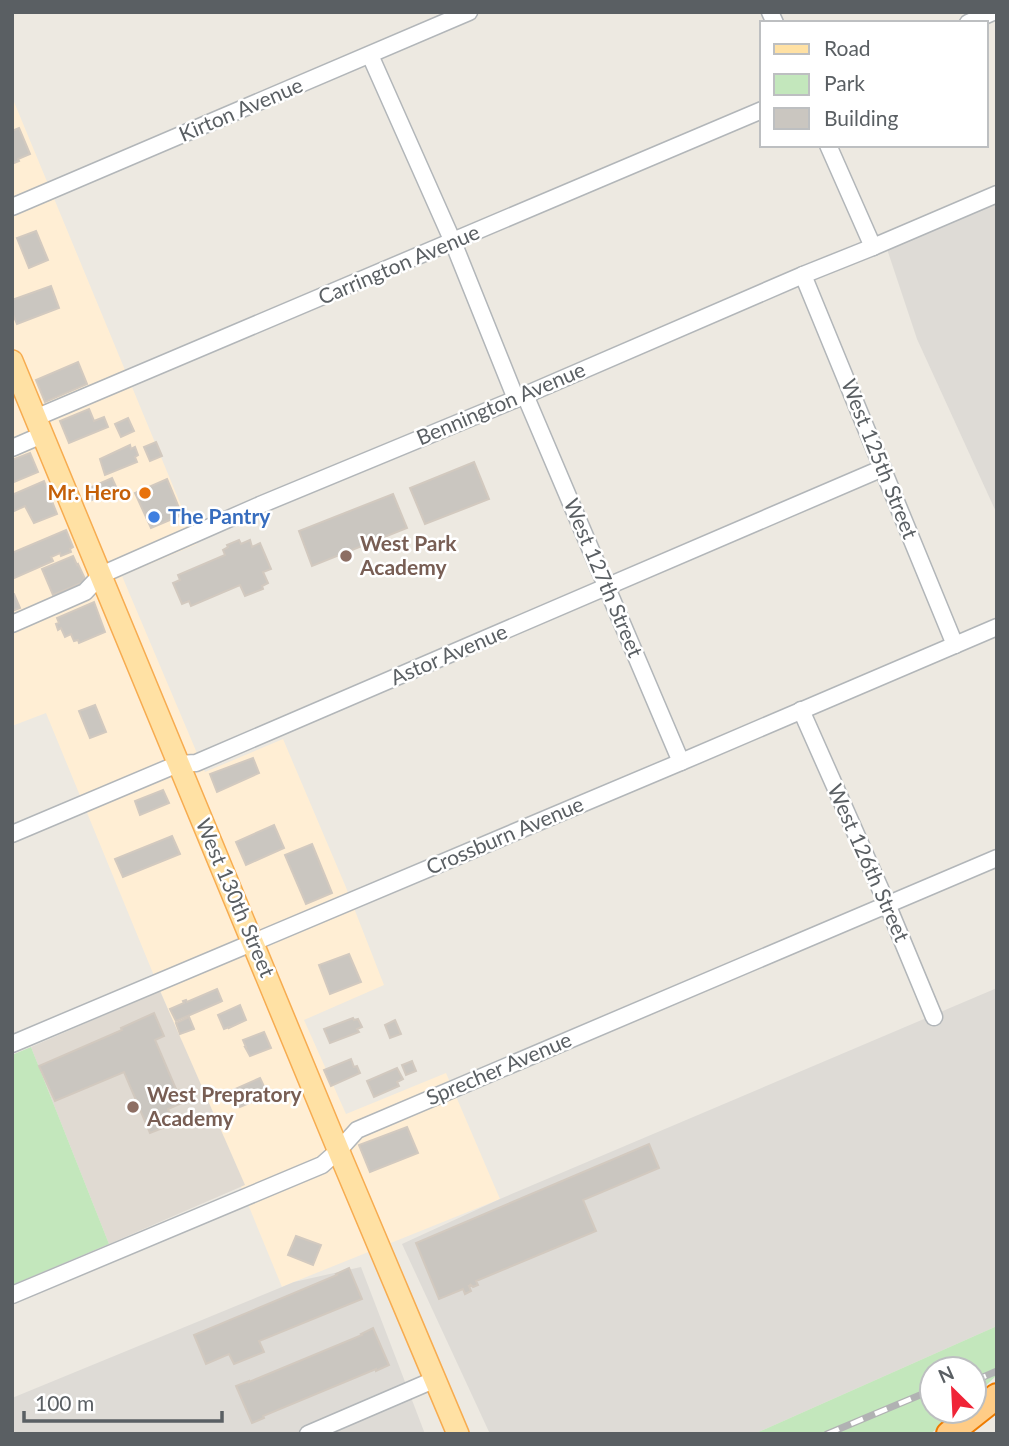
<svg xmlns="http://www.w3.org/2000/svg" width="1009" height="1446" font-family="Lato,sans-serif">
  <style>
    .commercial { fill: #ffeed4 }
    .industrial { fill: #dedbd6 }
    .education { fill: #e0dad2 }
    .green { fill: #c3e7bc }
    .building { fill: #cac6c0; stroke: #d2c9bf; stroke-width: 2 }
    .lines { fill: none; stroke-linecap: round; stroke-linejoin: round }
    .minor-casing { stroke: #b2b6b9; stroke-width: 19 }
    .major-casing { stroke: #f7ac50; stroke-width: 24 }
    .highway-casing { stroke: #ee7b00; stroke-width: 28 }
    .minor { stroke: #fff; stroke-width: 16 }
    .major { stroke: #ffe1a4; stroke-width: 21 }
    .highway { stroke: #ffcc86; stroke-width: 24 }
    .rail-casing { stroke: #b1b2b3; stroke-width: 7 }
    .rail { stroke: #fff; stroke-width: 4.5; stroke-dasharray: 13; stroke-linecap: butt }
    .food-dot { fill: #e8710a; stroke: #fff; stroke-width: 2.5 }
    .shop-dot { fill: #3f7fe0; stroke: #fff; stroke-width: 2.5 }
    .education-dot { fill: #8d6e63; stroke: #fff; stroke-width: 2.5 }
    .labels { text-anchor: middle; stroke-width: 5; stroke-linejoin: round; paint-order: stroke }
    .street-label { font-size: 21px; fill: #5a5f63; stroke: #fff }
    .food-label { font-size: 21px; font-weight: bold; fill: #c56008; stroke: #fff; text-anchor: end }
    .shop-label { font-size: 21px; font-weight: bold; fill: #366cbe; stroke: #fff; text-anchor: start }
    .education-label { font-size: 21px; font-weight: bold; fill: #785e54; stroke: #fff; text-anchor: start }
  </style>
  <rect width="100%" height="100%" fill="#ede9e1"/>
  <polygon class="commercial" points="12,97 197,544 122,576 205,772 283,739 345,885 384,985 304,1020 346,1114 446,1073 500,1199 284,1286 282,1287 46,713 12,726 12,636 14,635 12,630"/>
  <g class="industrial">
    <polygon points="997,198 997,514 917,339 887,249"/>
    <polygon points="997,988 997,1326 754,1434 490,1434 402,1244 500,1199"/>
    <polygon points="361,1267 425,1434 12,1434 12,1398 282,1287 294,1282"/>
  </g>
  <polygon class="education" points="160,991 245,1185 109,1244 31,1047"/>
  <g class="green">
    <polygon points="31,1047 109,1244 12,1285 12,1055"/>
    <polygon points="997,1326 997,1375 974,1397 974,1369 932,1369 932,1411 959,1411 930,1434 754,1434"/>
  </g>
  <g class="building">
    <polygon points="19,128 30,154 18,159 19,161 14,163 12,161 12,131"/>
    <polygon points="36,231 48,260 29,268 17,238"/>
    <polygon points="51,286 59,308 17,324 12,312 12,300"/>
    <polygon points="78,362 87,384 45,402 36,380"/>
    <polygon points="89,409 94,421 104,417 108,427 69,443 60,421"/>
    <polygon points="128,418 134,431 121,437 115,424"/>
    <polygon points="156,442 162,456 150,461 144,447"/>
    <polygon points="130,445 131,449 135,447 138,455 135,457 137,462 105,475 100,459"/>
    <polygon points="30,453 38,472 14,482 12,478 12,460"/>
    <polygon points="474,462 489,499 425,524 410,488"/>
    <polygon points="112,478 117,489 92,500 87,489"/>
    <polygon points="167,479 182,515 151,528 135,493"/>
    <polygon points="44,481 57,514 34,523 25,506 12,512 12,495"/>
    <polygon points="393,494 407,528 312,566 299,531"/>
    <polygon points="66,530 73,547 70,549 71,552 61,556 60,553 51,557 53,561 12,579 12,553"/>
    <polygon points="239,540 241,544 250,540 252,547 260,543 271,569 263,572 268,583 262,586 263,589 245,596 240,585 191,606 189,601 182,604 173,583 180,580 178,575 225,555 223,550 228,547 227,545"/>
    <polygon points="73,556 77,565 78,564 86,581 53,595 42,569"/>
    <polygon points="12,594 14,594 20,608 12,611"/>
    <polygon points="94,602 105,632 79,643 78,640 74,641 71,634 65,637 61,628 58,630 56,624 59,623 57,618"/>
    <polygon points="95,705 106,732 90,738 79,711"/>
    <polygon points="253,758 259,773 217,792 210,774"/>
    <polygon points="163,790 169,803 140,815 135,801"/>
    <polygon points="274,825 284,848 246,865 236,842"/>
    <polygon points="172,836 180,854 123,877 115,859"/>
    <polygon points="312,844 332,893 306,904 285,855"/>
    <polygon points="349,954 361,982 330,994 319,965"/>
    <polygon points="217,989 222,1001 220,1002 176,1021 170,1009 184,1003 183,1001 186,1000 187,1002"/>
    <polygon points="240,1005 246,1020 229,1028 229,1027 224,1029 218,1015"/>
    <polygon points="154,1013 164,1036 155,1040 182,1103 168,1109 170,1114 165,1117 168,1126 150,1133 124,1072 55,1101 39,1066 122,1030 121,1028"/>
    <polygon points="189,1017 194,1029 180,1034 176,1023"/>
    <polygon points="353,1018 354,1020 358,1019 362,1027 357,1029 359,1032 330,1043 324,1029"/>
    <polygon points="395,1020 401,1034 390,1038 385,1025"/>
    <polygon points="264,1032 271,1048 250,1056 245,1047 246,1047 243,1040"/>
    <polygon points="351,1059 354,1067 357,1066 360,1073 331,1086 324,1070"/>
    <polygon points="412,1061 416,1071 406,1075 402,1065"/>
    <polygon points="397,1068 403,1079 397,1082 399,1086 374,1097 367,1081"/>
    <polygon points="260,1078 268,1095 240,1107 233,1090"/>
    <polygon points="407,1127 418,1153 370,1172 359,1145"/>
    <polygon points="649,1144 659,1168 583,1200 596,1231 476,1281 478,1285 473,1287 470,1284 471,1286 469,1286 471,1291 465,1294 463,1289 439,1299 416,1243"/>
    <polygon points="296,1236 321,1245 313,1265 288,1255"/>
    <polygon points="349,1268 362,1299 259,1341 264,1352 234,1364 229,1354 206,1364 194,1335 337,1275 336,1274"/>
    <polygon points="373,1328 389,1365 376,1371 376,1369 263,1416 264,1418 252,1423 236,1386 249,1381 249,1382 362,1335 361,1334"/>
  </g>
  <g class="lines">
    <g class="minor-casing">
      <g id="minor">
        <polyline points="770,12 775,23"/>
        <polyline points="968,23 993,12"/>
        <polyline points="370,55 453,242 516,399"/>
        <polyline points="828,145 873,247"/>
        <polyline points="12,207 469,12"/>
        <polyline points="803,275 955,645"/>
        <polyline points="525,395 681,762"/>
        <polyline points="35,418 762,110"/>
        <polyline points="12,448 42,435"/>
        <polyline points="12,624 85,592 101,575 260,505 516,399 803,275 873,247 997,194"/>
        <polyline points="801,710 887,904 934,1017"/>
        <polyline points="12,834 178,764 196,763 883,468"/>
        <polyline points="12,1044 681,762 997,627"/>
        <polyline points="12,1295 322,1165 339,1150 357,1130 997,858"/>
        <polyline points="308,1434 436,1379"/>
      </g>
    </g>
    <g class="major-casing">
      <path id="major" d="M12,361C121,628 233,893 342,1159C380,1251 420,1342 458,1434"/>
    </g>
    <g class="highway-casing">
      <polyline id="highway" points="949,1434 997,1396"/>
    </g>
    <use href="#minor" class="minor"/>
    <use href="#major" class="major"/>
    <use href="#highway" class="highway"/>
    <g class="rail-casing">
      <g id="rail">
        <polyline points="974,1381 997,1371"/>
        <polyline points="827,1434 932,1390"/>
      </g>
    </g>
    <use href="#rail" class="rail"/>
  </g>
  <circle class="food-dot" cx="145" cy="493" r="7"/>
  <circle class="shop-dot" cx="154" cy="517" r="7"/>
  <g class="education-dot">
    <circle cx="346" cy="556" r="7"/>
    <circle cx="133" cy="1107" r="7"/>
  </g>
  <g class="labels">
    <g class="street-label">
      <text transform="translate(241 110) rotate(-23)" y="7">Kirton Avenue</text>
      <text transform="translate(399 265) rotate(-23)" y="7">Carrington Avenue</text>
      <text transform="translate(501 404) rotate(-23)" y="7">Bennington Avenue</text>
      <text transform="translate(879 459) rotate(68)" y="7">West 125th Street</text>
      <text transform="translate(603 578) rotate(67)" y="7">West 127th Street</text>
      <text transform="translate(449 655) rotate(-23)" y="7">Astor Avenue</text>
      <text transform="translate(505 836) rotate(-23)" y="7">Crossburn Avenue</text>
      <text transform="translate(868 863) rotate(66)" y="7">West 126th Street</text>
      <text transform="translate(235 898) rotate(67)" y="7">West 130th Street</text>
      <text transform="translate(499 1069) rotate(-23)" y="7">Sprecher Avenue</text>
    </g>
    <g class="food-label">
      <text x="131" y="500">Mr. Hero</text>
    </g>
    <g class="shop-label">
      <text x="168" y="524">The Pantry</text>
    </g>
    <g class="education-label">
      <text x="360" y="551">West Park<tspan x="360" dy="24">Academy</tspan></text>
      <text x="147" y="1102">West Prepratory<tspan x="147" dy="24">Academy</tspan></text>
    </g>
  </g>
  <rect width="1009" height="1446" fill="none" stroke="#5a5f63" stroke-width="28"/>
  <rect x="760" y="21" width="228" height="126" fill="#ffffff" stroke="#bdbfc1" stroke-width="2"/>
  <rect x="774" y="44" width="35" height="10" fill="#ffe1a4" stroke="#bdbfc1" stroke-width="2"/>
  <text x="824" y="56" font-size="21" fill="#5a5f63">Road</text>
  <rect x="774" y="74" width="35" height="21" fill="#c3e7bc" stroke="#bdbfc1" stroke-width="2"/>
  <text x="824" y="91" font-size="21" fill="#5a5f63">Park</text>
  <rect x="774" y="108" width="35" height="21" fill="#cac6c0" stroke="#bdbfc1" stroke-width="2"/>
  <text x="824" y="126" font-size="21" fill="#5a5f63">Building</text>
  <g transform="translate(953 1390) rotate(336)"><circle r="33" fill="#ffffff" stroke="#bdbfc1" stroke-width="2"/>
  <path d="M0-5L12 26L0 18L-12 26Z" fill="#f02437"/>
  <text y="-10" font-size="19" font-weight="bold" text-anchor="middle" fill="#5a5f63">N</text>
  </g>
  <path d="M24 1411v10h198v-10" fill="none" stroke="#5a5f63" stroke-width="3.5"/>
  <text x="35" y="1411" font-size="21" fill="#5a5f63" stroke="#ffffff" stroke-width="5" paint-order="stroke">100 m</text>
</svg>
